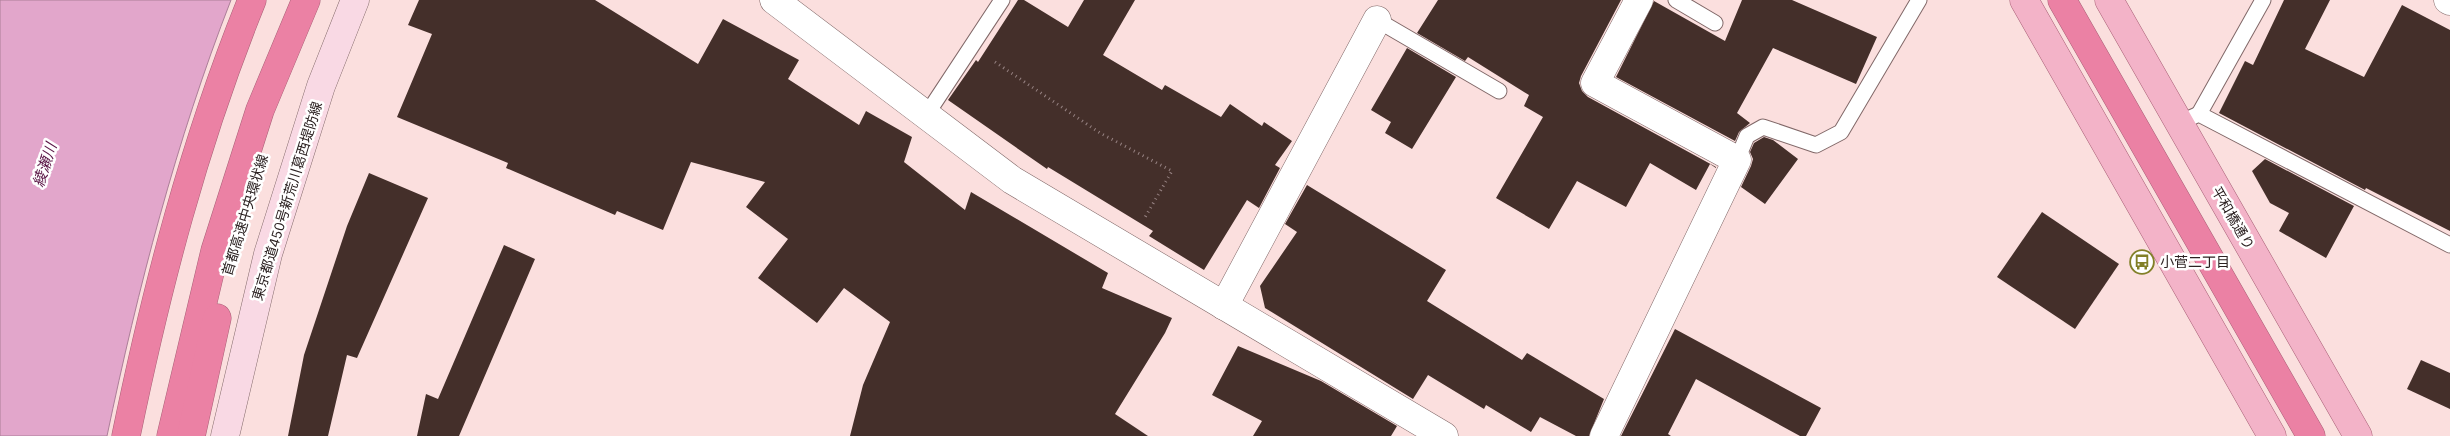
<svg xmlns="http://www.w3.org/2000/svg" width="2450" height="436" font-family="'IBM Plex Sans','Noto Sans JP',sans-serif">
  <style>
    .water { fill: #e2a6cb; stroke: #ab7e98 }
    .building { fill: #442f2a }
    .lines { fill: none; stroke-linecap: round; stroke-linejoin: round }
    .service-casing { stroke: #816868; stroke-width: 17 }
    .minor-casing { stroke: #816868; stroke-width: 29 }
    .secondary-casing { stroke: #816868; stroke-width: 29 }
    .primary-casing { stroke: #a86076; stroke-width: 29 }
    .motorway-casing { stroke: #a86076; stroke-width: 29 }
    .path { stroke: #978383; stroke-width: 3; stroke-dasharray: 1 4; stroke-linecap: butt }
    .service { stroke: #fff; stroke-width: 15 }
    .minor { stroke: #fff; stroke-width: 28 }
    .secondary { stroke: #f9d9e4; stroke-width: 28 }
    .primary { stroke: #f3b3c8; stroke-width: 28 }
    .motorway { stroke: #eb81a4; stroke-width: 28 }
    .labels { text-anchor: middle; stroke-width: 5; stroke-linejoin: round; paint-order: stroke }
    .street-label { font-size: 14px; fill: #2c2222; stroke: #fff }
    .poi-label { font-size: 14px; fill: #2c2222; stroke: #fff; text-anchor: start }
    .water-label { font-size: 15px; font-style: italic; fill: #591545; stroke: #fff }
  </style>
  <rect width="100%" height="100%" fill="#fbdfde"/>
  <path class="water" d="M0,0H231C176,141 138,288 107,436H0Z"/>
  <g class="building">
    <polygon points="419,0 595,0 698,64 723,19 799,60 788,79 859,125 866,111 912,137 904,162 965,210 971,192 1108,273 1102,288 1172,318 1165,333 1115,414 1148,436 850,436 863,385 890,322 844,288 817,323 758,278 788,239 746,207 765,182 691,162 663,230 617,211 615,215 506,168 508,163 397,117 432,34 408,25"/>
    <polygon points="1018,0 1024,0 1068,27 1084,0 1135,0 1103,55 1162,90 1165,85 1221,117 1230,104 1262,126 1264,122 1292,141 1275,165 1280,168 1259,208 1247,200 1204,270 1149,236 1153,231 1048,167 1047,169 948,100 976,60 978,62"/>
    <polygon points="1438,0 1621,0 1581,76 1579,83 1582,91 1588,97 1716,167 1716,168 1710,164 1696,190 1650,163 1626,207 1577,181 1549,229 1496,198 1543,117 1524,106 1529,95 1468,57 1465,61 1417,33"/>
    <polygon points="1742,0 1792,0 1877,37 1856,84 1773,48 1737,113 1750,123 1739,132 1735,141 1616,77 1654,1 1725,41"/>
    <polygon points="2284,0 2330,0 2305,49 2364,77 2402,5 2450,30 2450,231 2366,188 2365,190 2219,113 2245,61 2253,65"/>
    <polygon points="1407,48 1456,77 1412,149 1385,133 1391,122 1371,110"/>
    <polygon points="1764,137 1773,140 1798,159 1765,204 1741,187 1751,166 1753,159 1750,152 1754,143"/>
    <polygon points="2265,159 2354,206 2326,258 2279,231 2289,213 2270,203 2252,171"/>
    <polygon points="369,173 428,198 357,358 347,355 328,436 288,436 304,355 347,226"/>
    <polygon points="1307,185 1446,270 1427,301 1522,360 1527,353 1604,399 1589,436 1576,436 1540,417 1531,432 1486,405 1484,409 1428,375 1413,399 1265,308 1260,286 1297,232 1285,224"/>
    <polygon points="2042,212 2119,264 2075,329 1997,277"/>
    <polygon points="504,245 535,259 459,436 417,436 426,394 438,399"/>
    <polygon points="1675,329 1821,408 1806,436 1800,436 1696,379 1668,434 1671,436 1621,436"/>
    <polygon points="1238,346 1321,381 1397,426 1391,436 1253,436 1262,421 1212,395"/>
    <polygon points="2421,360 2450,373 2450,409 2407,389"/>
  </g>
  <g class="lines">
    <g class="service-casing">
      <g id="service">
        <polyline points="1676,0 1715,23"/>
        <polyline points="1377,20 1499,91"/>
        <polyline points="2199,114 2263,0"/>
        <polyline points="925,117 1002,0"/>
        <polyline points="2179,123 2199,114 2450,245"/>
        <polyline points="1737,160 1747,136 1763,127 1816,145 1841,132 1919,0"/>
      </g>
    </g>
    <g class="minor-casing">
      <g id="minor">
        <polyline points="774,0 1012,180 1444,436"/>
        <polyline points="2448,0 2450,1"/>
        <polyline points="1224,306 1377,20"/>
        <polyline points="1604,436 1737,160 1595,83 1639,0"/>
      </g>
    </g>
    <g class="secondary-casing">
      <polyline id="secondary" points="225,436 268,254 321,86 355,0"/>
    </g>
    <g class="primary-casing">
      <g id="primary">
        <polyline points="2024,0 2272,436"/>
        <polyline points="2109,0 2358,436"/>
      </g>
    </g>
    <g class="motorway-casing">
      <g id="motorway">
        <polyline points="2062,0 2311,436"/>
        <path d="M126,436C157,286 194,143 252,0"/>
        <polyline points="171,436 215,251 260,110 306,0"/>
        <polyline points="191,436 217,318"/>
      </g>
    </g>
    <polyline class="path" points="995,62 1100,133 1172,171 1144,219"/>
    <use href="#service" class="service"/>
    <use href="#minor" class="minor"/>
    <use href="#secondary" class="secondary"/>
    <use href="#primary" class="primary"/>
    <use href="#motorway" class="motorway"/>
  </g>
  <defs>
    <g id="bus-ring" transform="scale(1.25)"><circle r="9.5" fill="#fff" stroke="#828028" stroke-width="1.5"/><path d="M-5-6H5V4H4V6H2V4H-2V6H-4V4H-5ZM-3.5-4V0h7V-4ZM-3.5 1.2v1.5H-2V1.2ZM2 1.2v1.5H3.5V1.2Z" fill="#828028"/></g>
  </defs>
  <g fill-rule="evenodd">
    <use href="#bus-ring" x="2142" y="262"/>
  </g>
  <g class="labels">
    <g class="street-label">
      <text transform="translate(287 201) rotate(-73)" y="5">東京都道450号新荒川葛西堤防線</text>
      <text transform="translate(245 215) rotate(-73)" y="5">首都高速中央環状線</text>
      <text transform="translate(2233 218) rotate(60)" y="5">平和橋通り</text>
    </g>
    <g class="poi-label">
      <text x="2160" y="267">小菅二丁目</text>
    </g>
    <g class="water-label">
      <text transform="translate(45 165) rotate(-72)" y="5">綾瀬川</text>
    </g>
  </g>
</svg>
